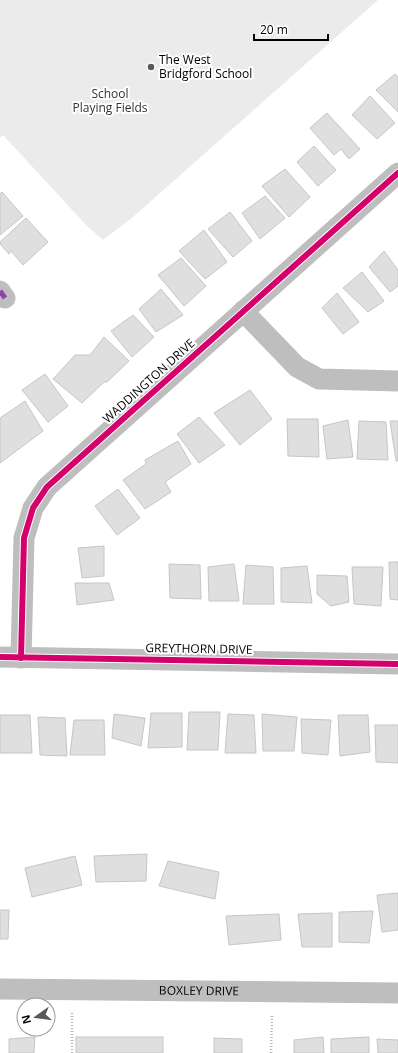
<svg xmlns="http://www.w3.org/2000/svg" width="398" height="1053" font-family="'Open Sans',sans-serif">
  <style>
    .green { fill: #ebebeb }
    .building { fill: #dfdfdf; stroke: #c6c6c6 }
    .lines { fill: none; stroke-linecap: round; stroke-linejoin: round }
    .path { stroke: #b9b9b9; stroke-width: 2.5; stroke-dasharray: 1 2; stroke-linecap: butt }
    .minor { stroke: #bebebe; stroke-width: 21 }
    .quiet { stroke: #8e44ad; stroke-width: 5; stroke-dasharray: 10 5; stroke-linecap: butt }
    .cycleway-casing { stroke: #fff; stroke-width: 8 }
    .cycleway { stroke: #d6006c; stroke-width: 6 }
    .poi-dot { fill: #595959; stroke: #fff; stroke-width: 1.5 }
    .labels { text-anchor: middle; stroke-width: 4; stroke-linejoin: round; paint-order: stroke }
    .poi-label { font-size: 12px; fill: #000; stroke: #fff; text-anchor: start }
    .park-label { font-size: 12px; fill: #323232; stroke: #fff }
    .street-label { font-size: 12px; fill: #000; stroke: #fff }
  </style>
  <rect width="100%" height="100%" fill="#fff"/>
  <polygon class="green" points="0,0 378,0 133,217 103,240 86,225 3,135 0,138"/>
  <g class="building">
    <polygon points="395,74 398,77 398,112 376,90"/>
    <polygon points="370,96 395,123 377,139 352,115"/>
    <polygon points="327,113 360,149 349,159 341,149 334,155 310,128"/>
    <polygon points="314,146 336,170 318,186 297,162"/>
    <polygon points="285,169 310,197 289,217 262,186"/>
    <polygon points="2,192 23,216 0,235 0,194"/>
    <polygon points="265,196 285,218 260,239 242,213"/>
    <polygon points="230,212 252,241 233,257 208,229"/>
    <polygon points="26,218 48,242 23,265 11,251 9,254 0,244 0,242"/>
    <polygon points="204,230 227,262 205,279 179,251"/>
    <polygon points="384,251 398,270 398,286 390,292 369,267"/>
    <polygon points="181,258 206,286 184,306 158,275"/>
    <polygon points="362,272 384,301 368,312 343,288"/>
    <polygon points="161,289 183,315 156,332 139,309"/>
    <polygon points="337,293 359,322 343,334 322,308"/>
    <polygon points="133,315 154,337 132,357 111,331"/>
    <polygon points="104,337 129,361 107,382 104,382 82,403 53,379 75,355 90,355"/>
    <polygon points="45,374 68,406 48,422 22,390"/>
    <polygon points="250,390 272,419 240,445 214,413"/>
    <polygon points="25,401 43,431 0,463 0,418"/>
    <polygon points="199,417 225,445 199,463 177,434"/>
    <polygon points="287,419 318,419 319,457 288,456"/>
    <polygon points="348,420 353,457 327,459 323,426"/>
    <polygon points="359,421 386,422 388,460 357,459"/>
    <polygon points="390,421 398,421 398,461 396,461"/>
    <polygon points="178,441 191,464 165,482 171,492 145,509 123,480 146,464 145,460"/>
    <polygon points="118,489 140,518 117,535 95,506"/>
    <polygon points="104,546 104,576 82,578 78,548"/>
    <polygon points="389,562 398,562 398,600 390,599"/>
    <polygon points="169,564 200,565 201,599 170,598"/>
    <polygon points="234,564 239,601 209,601 208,567"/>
    <polygon points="246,565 273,567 274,604 243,604"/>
    <polygon points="307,566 312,603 281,602 281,568"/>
    <polygon points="352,567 383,567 381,606 354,604"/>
    <polygon points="317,575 347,576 349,602 331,606 317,594"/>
    <polygon points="75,583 109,583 114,600 77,605"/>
    <polygon points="189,712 220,712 218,750 187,750"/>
    <polygon points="151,713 182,713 182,747 148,748"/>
    <polygon points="114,714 145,718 141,746 112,738"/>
    <polygon points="228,714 254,715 256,753 225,753"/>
    <polygon points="262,714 297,717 294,751 263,751"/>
    <polygon points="0,715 30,715 32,753 0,753"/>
    <polygon points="338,715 368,715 370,752 340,756"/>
    <polygon points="38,717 65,718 67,756 40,755"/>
    <polygon points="301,719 331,720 328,755 302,753"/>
    <polygon points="74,720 104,720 105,755 70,755"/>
    <polygon points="375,725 398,725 398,763 376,762"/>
    <polygon points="147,854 146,881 96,882 94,856"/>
    <polygon points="75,856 82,885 32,897 25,868"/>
    <polygon points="168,861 219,872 215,899 159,886"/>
    <polygon points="398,893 398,930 382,932 377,895"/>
    <polygon points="0,910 9,910 8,939 0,939"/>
    <polygon points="373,911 369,943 339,942 339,912"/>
    <polygon points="332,913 332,947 302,947 298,914"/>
    <polygon points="279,914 281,940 229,945 226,916"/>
    <polygon points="35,1037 34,1053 9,1053 9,1039"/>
    <rect x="76" y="1037" width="87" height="16"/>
    <polygon points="323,1037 324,1053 294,1053 294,1040"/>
    <polygon points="369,1037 369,1053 331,1053 331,1039"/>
    <polygon points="214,1038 242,1039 242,1053 214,1053"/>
    <polygon points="377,1039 398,1040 398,1053 378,1053"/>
  </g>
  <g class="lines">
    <g class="path">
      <polyline points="72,1053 72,1012"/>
      <polyline points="271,1053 272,1014"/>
    </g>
    <g class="minor">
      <polyline points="0,291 5,298"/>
      <polyline points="243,311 297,367 319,379 398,381"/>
      <polyline points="0,657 398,664"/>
      <polyline points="21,658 24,538 33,508 47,487 398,173"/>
      <path id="s1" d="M0,989L398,993"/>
    </g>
    <polyline class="quiet" points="0,291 5,298"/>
    <g class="cycleway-casing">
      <g id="cycleway">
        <polyline points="0,657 398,664"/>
        <polyline points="21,658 24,538 33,508 47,487 398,173"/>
      </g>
    </g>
    <use href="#cycleway" class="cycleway"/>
  </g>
  <circle class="poi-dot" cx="151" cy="67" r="4"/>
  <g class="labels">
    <g class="poi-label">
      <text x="159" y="64">The West<tspan x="159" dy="14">Bridgford School</tspan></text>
    </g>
    <g class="park-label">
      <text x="110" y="98">School<tspan x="110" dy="14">Playing Fields</tspan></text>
    </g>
    <g class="street-label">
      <text transform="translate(149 381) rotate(-42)" y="4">WADDINGTON DRIVE</text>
      <text transform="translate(199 649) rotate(1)" y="4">GREYTHORN DRIVE</text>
      <text dy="4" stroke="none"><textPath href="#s1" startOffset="199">BOXLEY DRIVE</textPath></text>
    </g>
  </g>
  <g transform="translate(36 1017) rotate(256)"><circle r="19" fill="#ffffff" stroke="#999999"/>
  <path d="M0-3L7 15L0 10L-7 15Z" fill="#595959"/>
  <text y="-6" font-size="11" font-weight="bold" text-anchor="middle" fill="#000000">N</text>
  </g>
  <path d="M254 34v6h74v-6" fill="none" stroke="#000000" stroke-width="2"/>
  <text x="260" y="34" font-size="12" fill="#000000" stroke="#ffffff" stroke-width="3" paint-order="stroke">20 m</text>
</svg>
